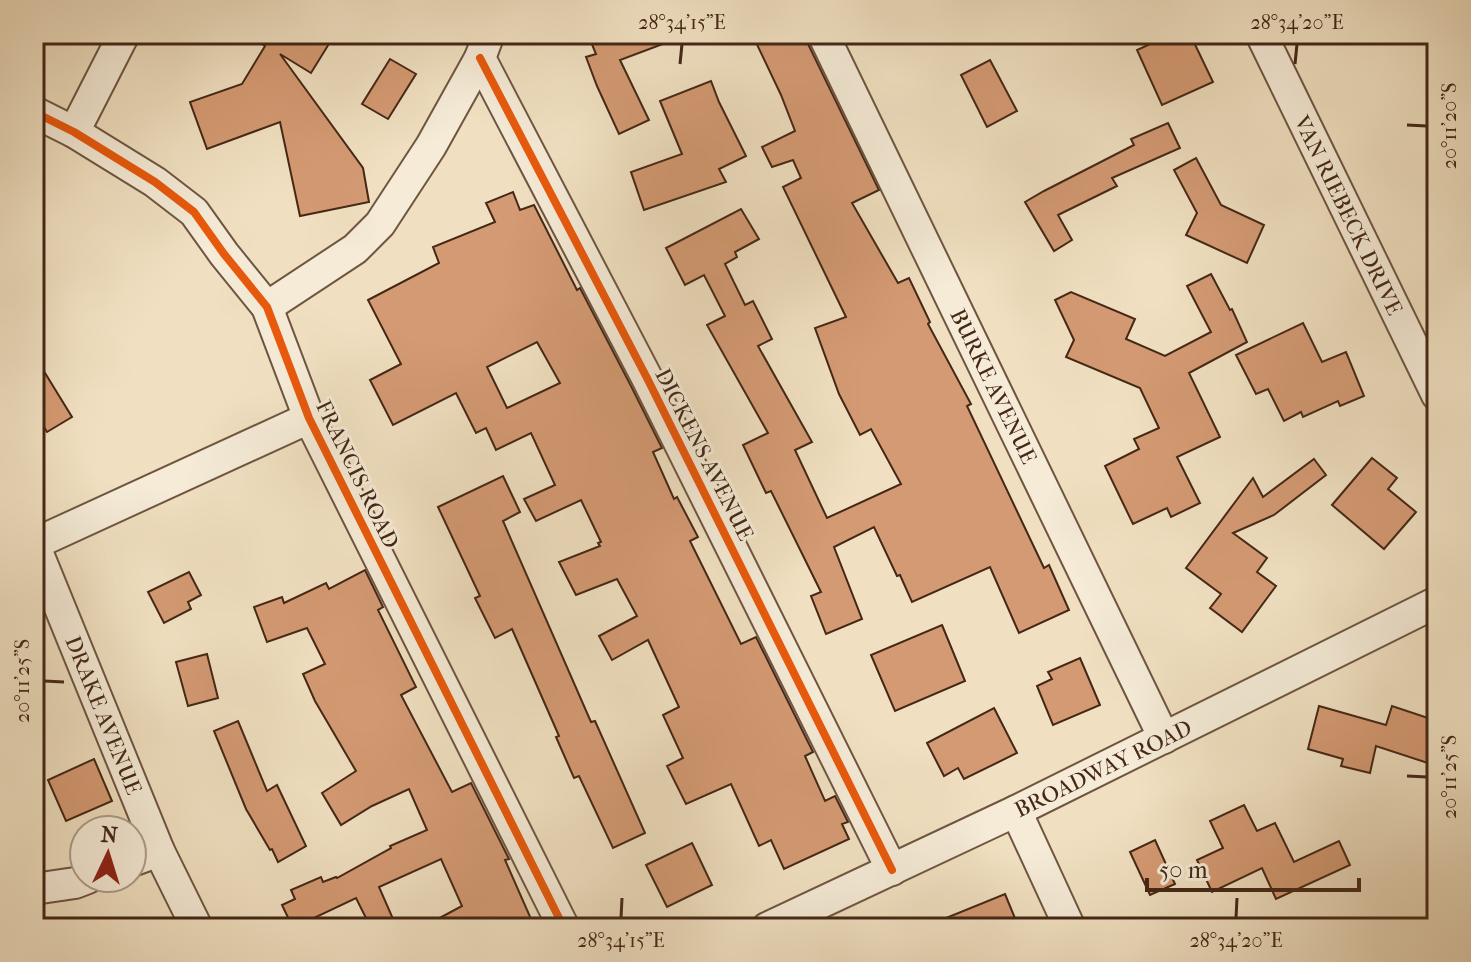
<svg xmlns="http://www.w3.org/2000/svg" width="1471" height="962" font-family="'IM FELL French Canon',serif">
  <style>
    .building { fill: #d49a73; stroke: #442716; stroke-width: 2; fill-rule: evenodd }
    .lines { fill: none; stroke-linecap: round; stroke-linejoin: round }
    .minor-casing { stroke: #6f5541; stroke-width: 34 }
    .minor { stroke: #f5ebd7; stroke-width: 30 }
    .cycleway-casing { stroke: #f5ebd7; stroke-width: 13 }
    .cycleway { stroke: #e8590c; stroke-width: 8 }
    .ticks { fill: none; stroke: #442716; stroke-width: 3 }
    .labels { text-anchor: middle; stroke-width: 6; stroke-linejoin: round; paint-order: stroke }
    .street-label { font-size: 22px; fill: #442716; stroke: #f5ebd7 }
    .neatline { fill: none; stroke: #442716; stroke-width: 3 }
    .ticks-label { font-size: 20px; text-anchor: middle; fill: #442716 }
  </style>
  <rect width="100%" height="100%" fill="#f0e0c1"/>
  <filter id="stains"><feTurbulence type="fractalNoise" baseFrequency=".0025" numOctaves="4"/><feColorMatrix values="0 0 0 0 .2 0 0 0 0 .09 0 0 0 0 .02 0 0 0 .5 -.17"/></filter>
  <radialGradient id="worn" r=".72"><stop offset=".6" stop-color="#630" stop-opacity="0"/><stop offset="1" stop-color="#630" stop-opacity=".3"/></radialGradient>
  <g class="building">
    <polygon points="246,34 335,34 311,73 280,54 363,168 369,202 300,216 280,122 207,149 190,102 242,84 265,46"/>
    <polygon points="612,34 684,34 684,36 620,60 649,120 619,134 597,86 586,57 596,54 591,42"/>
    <polygon points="752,34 805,34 807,42 879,190 852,203 898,283 909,278 930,322 928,324 971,404 967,406 1044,568 1049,565 1069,610 1019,633 990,567 912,602 900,575 897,576 874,527 834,547 862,619 826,634 811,596 821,592 771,491 766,493 743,445 768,433 707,325 725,316 704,275 685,285 666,248 741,209 759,239 735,252 737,257 725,264 745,305 753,301 772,339 758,346 812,442 795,450 827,518 901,484 871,429 860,435 839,394 815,328 846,317 783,187 801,178 793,160 772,167 762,147 795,131 781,95"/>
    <polygon points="1172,34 1190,34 1213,82 1162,105 1137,50"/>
    <polygon points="390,59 416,74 388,119 362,104"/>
    <polygon points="990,60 1017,111 987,127 961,75"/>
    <polygon points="711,81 719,102 746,156 719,169 726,182 644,210 631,172 682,154 660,101"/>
    <polygon points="1168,123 1180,148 1112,178 1117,186 1058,215 1072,240 1054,251 1025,202 1044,191 1134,145 1131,139"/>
    <polygon points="1196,158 1221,205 1264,225 1247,263 1186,235 1197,213 1174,170"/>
    <path d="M513,192L520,210L534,205L577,290L580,288L631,386L662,448L653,452L674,499L677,497L698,537L690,541L741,644L756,637L813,752L805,756L825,801L835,796L848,822L842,824L849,839L784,869L771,840L759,846L731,784L686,804L667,766L683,758L663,715L679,707L648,640L612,660L599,636L637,616L617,579L576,595L559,562L600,546L598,543L601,542L581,500L536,521L524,499L555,485L531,433L496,450L486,428L476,433L456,393L393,425L370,380L401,364L368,300L439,263L433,247L495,222L486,203ZM537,342L560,383L507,408L487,367Z"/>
    <polygon points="1211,274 1230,310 1232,309 1247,342 1189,373 1220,437 1177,457 1200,503 1171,517 1167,508 1133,524 1105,466 1139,449 1134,439 1159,428 1140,388 1066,357 1074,340 1055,300 1071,292 1135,319 1126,339 1165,356 1211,332 1187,286"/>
    <polygon points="1303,323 1322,362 1346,352 1364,396 1340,406 1338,401 1303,417 1301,412 1284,421 1268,389 1256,394 1236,355"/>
    <polygon points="34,355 72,417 47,432 34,411"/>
    <polygon points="1372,458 1397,478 1388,489 1416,512 1384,549 1332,505"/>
    <polygon points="1314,459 1326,475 1274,515 1233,533 1267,558 1257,572 1276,586 1242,632 1210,608 1221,594 1186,568 1253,478 1263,497"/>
    <polygon points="503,476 520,512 503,521 591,722 595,721 645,833 613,848 579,776 574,778 556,737 559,736 512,629 495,638 475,598 480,596 438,507"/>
    <polygon points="365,570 383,607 378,610 416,687 401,695 452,792 471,783 509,859 505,860 535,928 421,928 462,906 441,859 379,887 397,928 371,928 356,898 293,928 282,905 295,899 291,890 321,877 323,882 336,877 337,878 391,848 390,846 427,830 409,789 372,806 341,825 322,793 356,771 315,701 303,674 325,664 307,628 267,642 254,607 282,597 284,603 326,583 329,589"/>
    <polygon points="189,572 201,595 188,602 191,609 164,623 148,592"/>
    <polygon points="942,625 965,681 895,711 871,655"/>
    <polygon points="207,654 218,698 188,706 176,662"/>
    <polygon points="1080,658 1100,705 1053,725 1037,686 1052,679 1048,672"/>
    <polygon points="1319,706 1386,725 1392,706 1437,721 1437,766 1376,746 1370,773 1341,766 1343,759 1308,749"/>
    <polygon points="994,708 1017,753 964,779 958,768 944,776 927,743"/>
    <polygon points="238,721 267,791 277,785 306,846 278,862 272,849 270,850 246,809 214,731"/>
    <polygon points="94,759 112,801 66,821 48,780"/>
    <polygon points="1244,805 1257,831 1275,823 1294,862 1339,841 1350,865 1276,899 1262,868 1212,892 1197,860 1223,848 1210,821"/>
    <polygon points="1155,840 1175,884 1150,895 1130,852"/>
    <polygon points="692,843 712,885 667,907 646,865"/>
    <polygon points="1005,894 1019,928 924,928 924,927"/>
  </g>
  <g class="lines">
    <g class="minor-casing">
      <g id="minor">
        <polyline points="823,34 1164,738"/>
        <polyline points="1261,34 1437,395"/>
        <polyline points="480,58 647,378 892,870"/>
        <polyline points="34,112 74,132 155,182 194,212 224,254 267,307 309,418 564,928"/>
        <polyline points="74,132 124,34"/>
        <polyline points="267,307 355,249 380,224 431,146 480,58 489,34"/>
        <polyline points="34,544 159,851 197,928"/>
        <polyline points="34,544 309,418"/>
        <polyline points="1016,811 1070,928"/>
        <polyline points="132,861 159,851"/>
        <polyline points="34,889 75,883 88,878"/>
        <polyline points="767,928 1016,811 1437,602"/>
      </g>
    </g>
    <use href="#minor" class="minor"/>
    <g class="cycleway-casing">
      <g id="cycleway">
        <polyline points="480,58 647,378 892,870"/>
        <polyline points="34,112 74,132 155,182 194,212 224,254 267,307 309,418 564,928"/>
      </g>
    </g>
    <use href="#cycleway" class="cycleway"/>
  </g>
  <path class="ticks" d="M680,64L682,44M1295,64L1297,44M1407,125L1427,126M44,681L64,682M1407,776L1427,777M621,918L622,898M1236,918L1237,898"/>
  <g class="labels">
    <g class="street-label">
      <text transform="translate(1349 215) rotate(64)" y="8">VAN RIEBECK DRIVE</text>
      <text transform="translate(994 386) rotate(64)" y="8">BURKE AVENUE</text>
      <text transform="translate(705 454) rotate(63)" y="8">DICKENS AVENUE</text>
      <text transform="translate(358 474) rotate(64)" y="8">FRANCIS ROAD</text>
      <text transform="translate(104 715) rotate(68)" y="8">DRAKE AVENUE</text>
      <text transform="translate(1103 768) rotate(-26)" y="8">BROADWAY ROAD</text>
    </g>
  </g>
  <rect width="1471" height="962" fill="none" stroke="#f0e0c1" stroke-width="88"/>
  <g transform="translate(108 854) rotate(4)"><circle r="38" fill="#f5ebd7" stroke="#ae9d8a" stroke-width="2"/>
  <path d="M0-6L14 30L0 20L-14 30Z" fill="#8f2418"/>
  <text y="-12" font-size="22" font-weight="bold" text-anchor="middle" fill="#442716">N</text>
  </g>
  <path d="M1147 878v12h212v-12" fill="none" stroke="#442716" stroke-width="4"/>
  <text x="1159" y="878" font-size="24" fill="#442716" stroke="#f5ebd7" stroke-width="6" paint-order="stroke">50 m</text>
  <rect x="44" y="44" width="1383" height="874" class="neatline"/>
  <g class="ticks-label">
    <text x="682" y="29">28°34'15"E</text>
    <text x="1297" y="29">28°34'20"E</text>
    <text transform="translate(1449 126) rotate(-90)" y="7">20°11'20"S</text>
    <text transform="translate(22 681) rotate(-90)" y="7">20°11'25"S</text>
    <text transform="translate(1449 777) rotate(-90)" y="7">20°11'25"S</text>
    <text x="621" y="947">28°34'15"E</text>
    <text x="1236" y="947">28°34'20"E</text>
  </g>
  <rect width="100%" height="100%" filter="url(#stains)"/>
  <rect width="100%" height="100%" fill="url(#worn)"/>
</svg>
